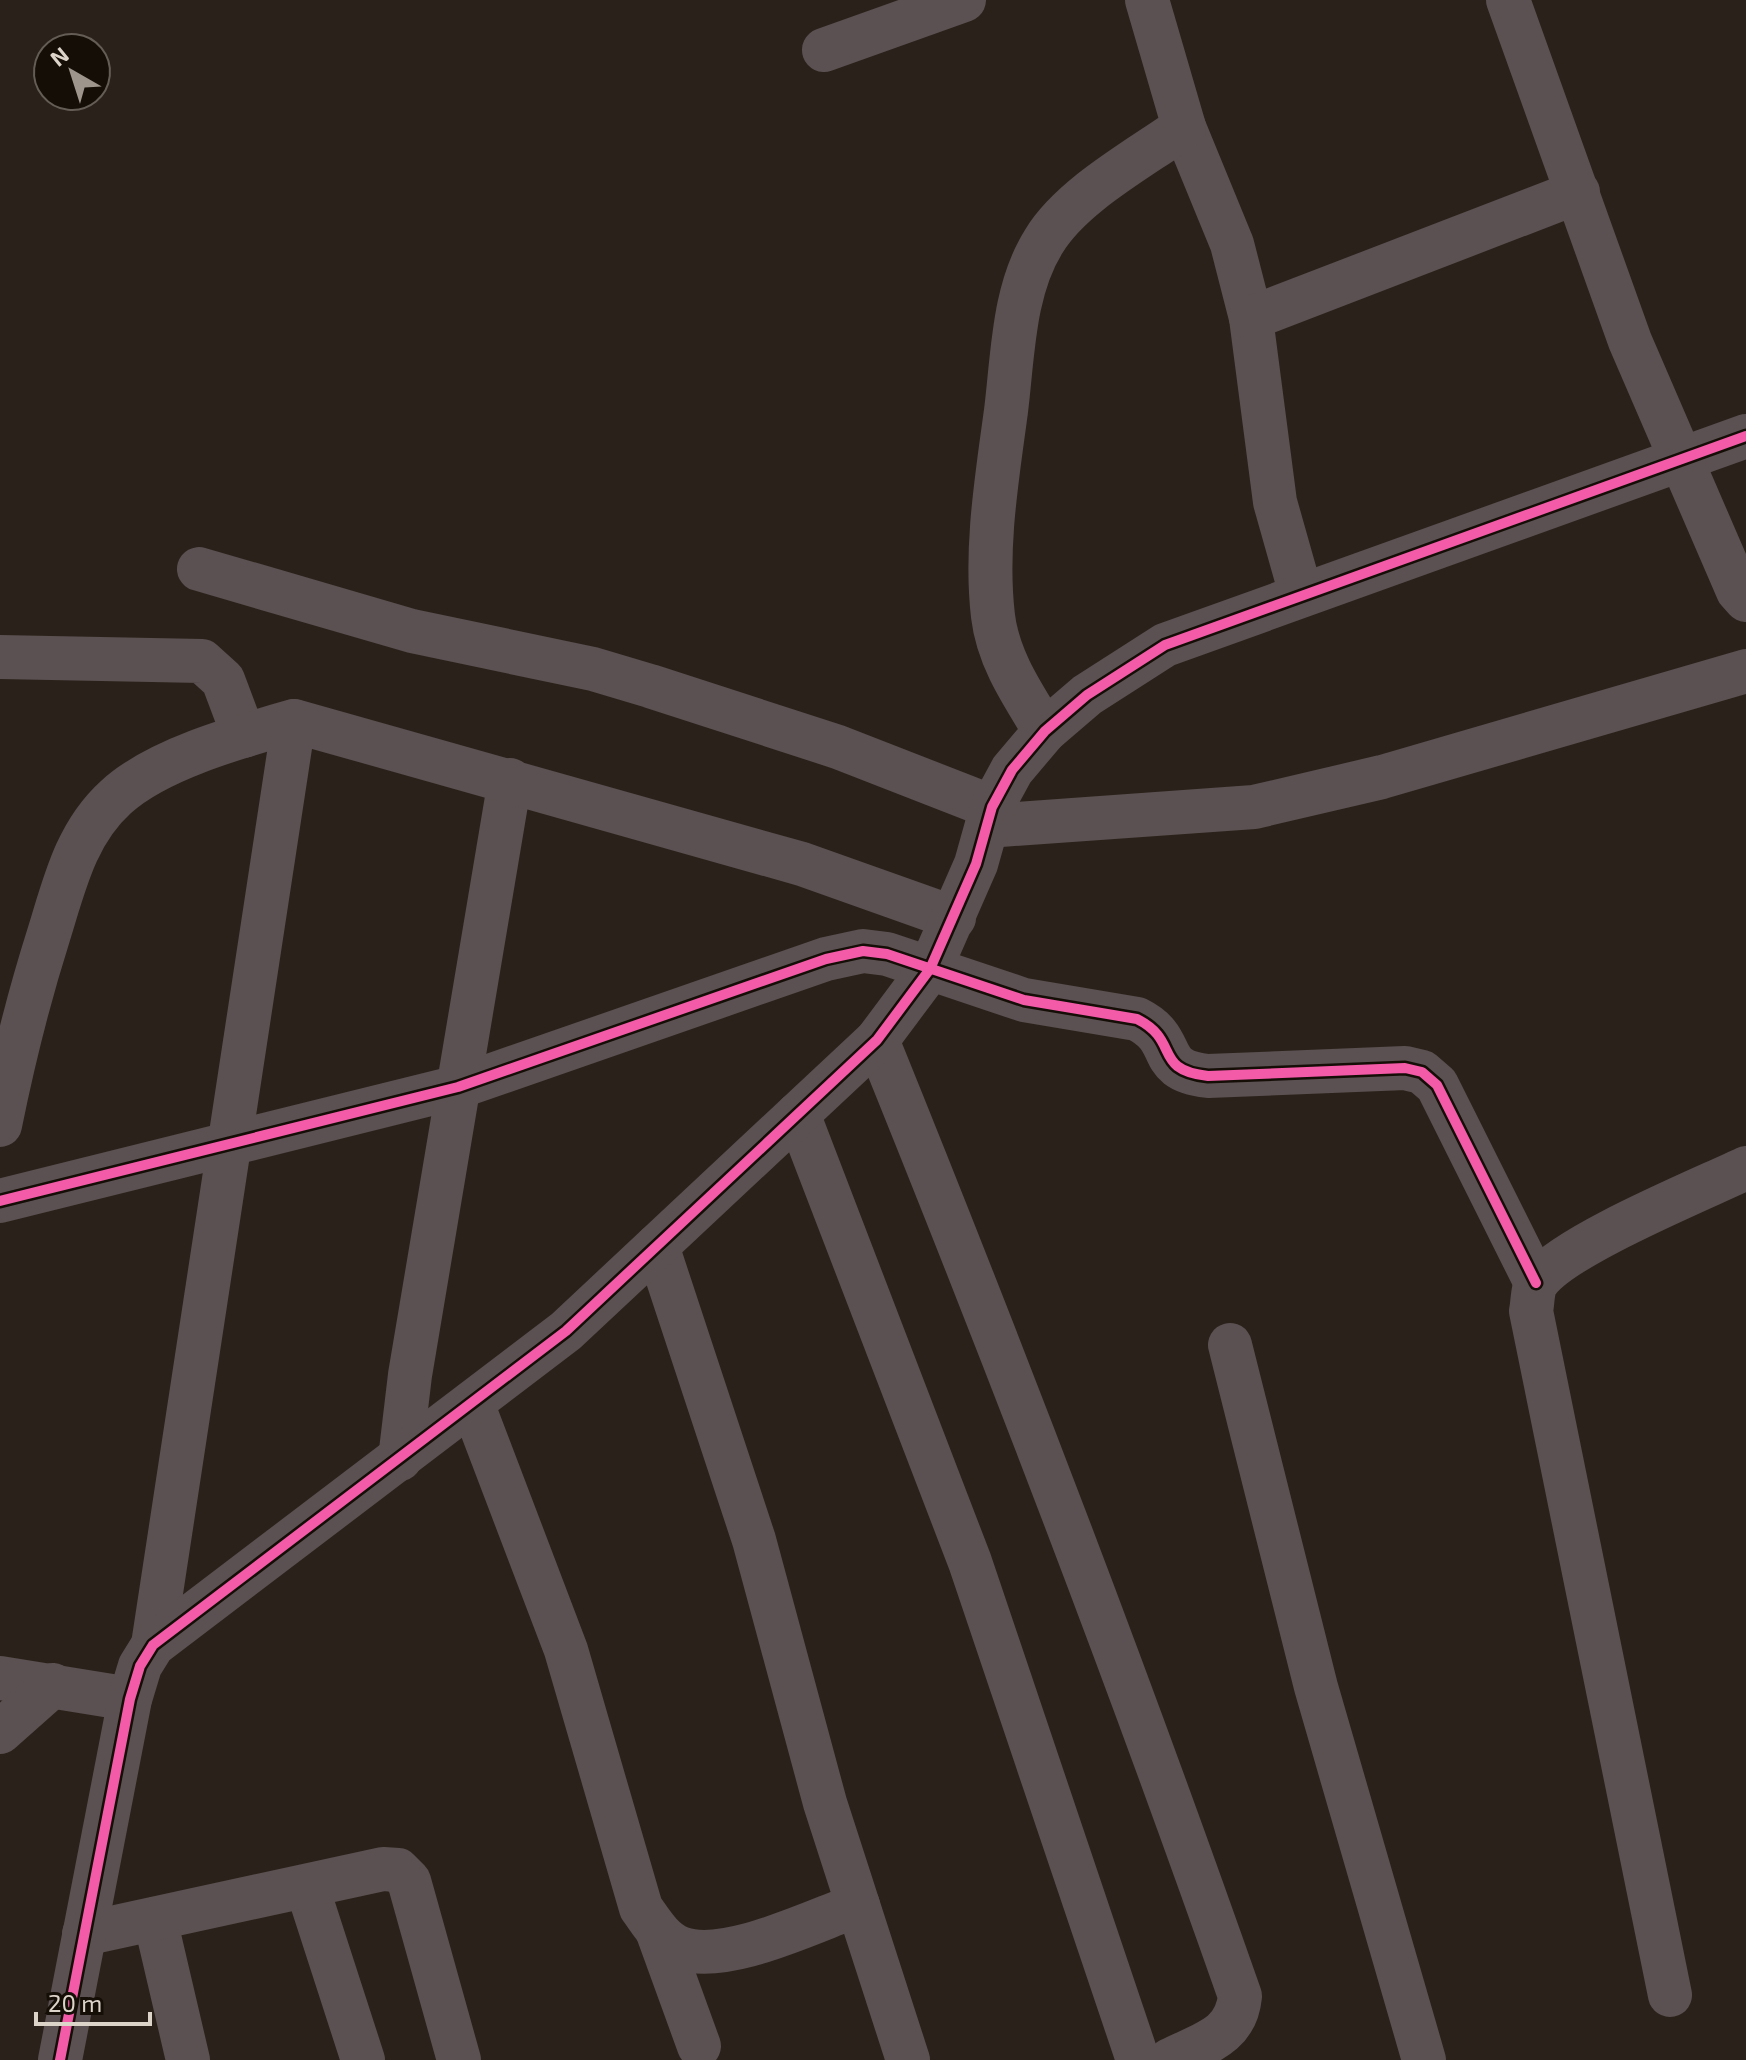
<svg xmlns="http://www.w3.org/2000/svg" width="1746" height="2060" font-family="'Exo 2',sans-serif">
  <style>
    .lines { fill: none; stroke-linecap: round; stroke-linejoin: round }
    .minor { stroke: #5c5152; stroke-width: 44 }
    .tertiary { stroke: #5c5152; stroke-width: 44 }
    .cycleway-casing { stroke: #140e07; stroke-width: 15 }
    .cycleway { stroke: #f35aa7; stroke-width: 10 }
  </style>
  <rect width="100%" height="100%" fill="#2a221a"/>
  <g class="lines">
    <g class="minor">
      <polyline points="1147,0 1184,127 1232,244 1251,318 1275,502 1301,594"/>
      <polyline points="824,50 964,0"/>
      <polyline points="1251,318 1578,192"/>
      <polyline points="199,569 412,631 593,669 650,686 838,747 992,807"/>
      <polyline points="0,657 202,661 223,680 244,736"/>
      <path d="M1045,731C1023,695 998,659 993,616C985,548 997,478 1006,411C1013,355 1013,290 1044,241C1072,195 1139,159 1184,127"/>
      <polyline points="987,826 1254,807 1382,777 1746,671"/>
      <path d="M877,1040C1005,1356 1127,1674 1240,1996C1236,2037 1204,2043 1170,2060"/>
      <polyline points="798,1114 970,1562 1138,2060"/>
      <path d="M0,1125C13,1061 28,1000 48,937C64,886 75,834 116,797C157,759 241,736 294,721"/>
      <path d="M0,1201L458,1087L826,959L863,951L887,954L1024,1000L1137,1019C1181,1041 1152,1070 1208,1076L1405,1068L1422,1072L1437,1085L1536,1283"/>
      <polyline points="657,1246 754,1540 825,1803 908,2060"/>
      <polyline points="1230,1345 1316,1687 1424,2060"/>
      <path d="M472,1403L566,1650L641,1908C652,1923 662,1941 680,1948C725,1965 813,1921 858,1905"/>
      <polyline points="400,1459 410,1375 510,780"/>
      <polyline points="153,1645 294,721 802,864 954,918"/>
      <polyline points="0,1678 130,1699"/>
      <polyline points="0,1732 53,1685"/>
      <polyline points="307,1887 363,2060"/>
      <polyline points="155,1919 188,2060"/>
      <polyline points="658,1933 699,2046"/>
      <polyline points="84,1934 383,1869 398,1870 409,1881 459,2060"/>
      <path d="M1670,1995L1531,1311C1533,1302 1532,1288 1538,1281C1565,1245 1700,1190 1746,1168"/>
      <polyline points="60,2060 130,1699 140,1666 153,1645 566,1331 877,1040 930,969 976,864 992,807 1012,770 1045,731 1087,695 1165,645 1746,436"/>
    </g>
    <polyline class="tertiary" points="1508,0 1630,341 1738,591 1746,600"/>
    <g class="cycleway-casing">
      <g id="cycleway">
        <path d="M0,1201L458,1087L826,959L863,951L887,954L1024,1000L1137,1019C1181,1041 1152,1070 1208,1076L1405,1068L1422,1072L1437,1085L1536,1283"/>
        <polyline points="60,2060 130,1699 140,1666 153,1645 566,1331 877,1040 930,969 976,864 992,807 1012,770 1045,731 1087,695 1165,645 1746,436"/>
      </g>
    </g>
    <use href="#cycleway" class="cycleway"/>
  </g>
  <g transform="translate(72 72) rotate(321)"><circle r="38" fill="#140e07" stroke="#645d55" stroke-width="2"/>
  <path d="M0-6L14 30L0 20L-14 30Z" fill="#9e958c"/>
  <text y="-12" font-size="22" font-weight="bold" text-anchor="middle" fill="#dcd3c9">N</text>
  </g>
  <path d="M36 2012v12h114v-12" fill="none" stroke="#dcd3c9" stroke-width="4"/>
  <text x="48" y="2012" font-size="24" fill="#dcd3c9" stroke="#140e07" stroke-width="6" paint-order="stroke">20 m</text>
</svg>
